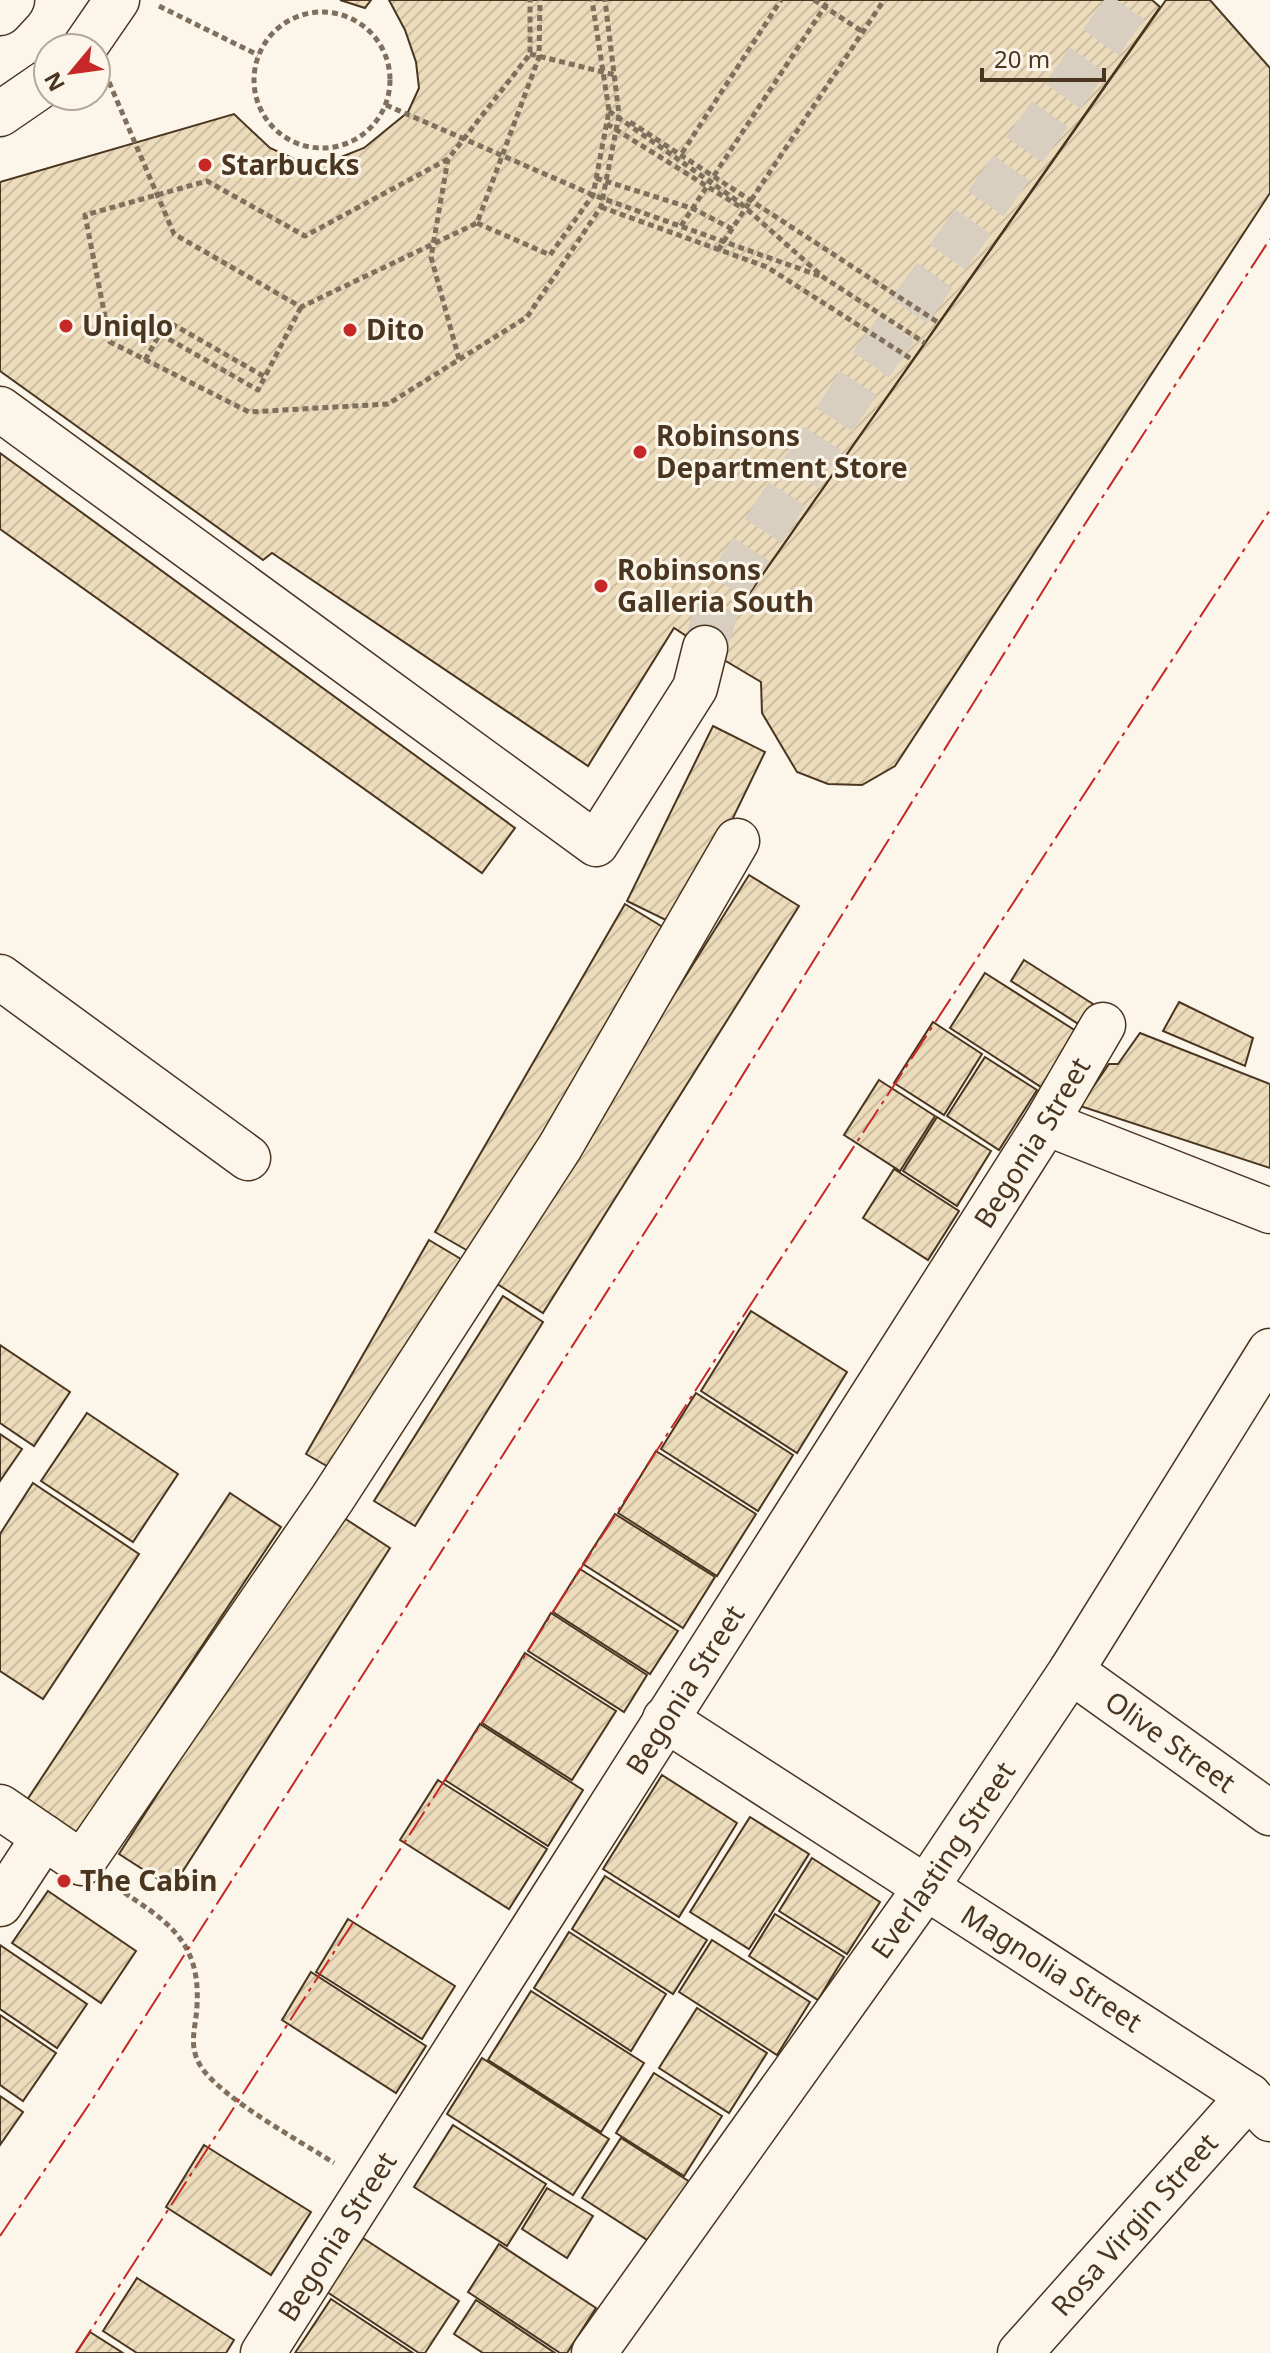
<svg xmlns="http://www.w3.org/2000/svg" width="1270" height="2353" font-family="'Noto Sans',sans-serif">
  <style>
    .building { fill: url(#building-hatch); stroke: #4a3520; stroke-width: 2 }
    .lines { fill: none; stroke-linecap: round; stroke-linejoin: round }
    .minor-tunnel { stroke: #d8cfc1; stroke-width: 44; stroke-dasharray: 44 22; stroke-linecap: butt }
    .minor-casing { stroke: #4a3520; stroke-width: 47 }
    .path { stroke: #7f6f5c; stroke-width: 5; stroke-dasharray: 6 4; stroke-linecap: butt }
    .minor { stroke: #fbf6e9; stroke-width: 44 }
    .power { stroke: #c62828; stroke-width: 2; stroke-dasharray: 28 6 4 6; stroke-linecap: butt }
    .poi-dot { fill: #c62828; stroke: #fbf6e9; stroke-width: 3 }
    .labels { text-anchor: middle; stroke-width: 6; stroke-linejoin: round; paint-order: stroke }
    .poi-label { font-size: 28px; font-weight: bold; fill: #4a3520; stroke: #fbf6e9; text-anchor: start }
    .street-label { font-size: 28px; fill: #4a3520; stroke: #fbf6e9 }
  </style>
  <defs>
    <pattern id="building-hatch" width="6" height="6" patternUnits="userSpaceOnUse" patternTransform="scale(2)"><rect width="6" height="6" fill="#ecdcbc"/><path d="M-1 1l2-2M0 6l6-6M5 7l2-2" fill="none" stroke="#ccbda1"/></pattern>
  </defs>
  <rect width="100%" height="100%" fill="#fbf6e9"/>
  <g class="building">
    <polygon points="340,0 371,0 365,8"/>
    <polygon points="389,0 1152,0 1160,7 709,651 674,628 588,766 272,553 263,560 0,371 0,182 234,114 270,148 305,164 336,159 364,148 408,112 419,88 416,62 405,30"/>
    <polygon points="1166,0 1210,0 1270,68 1270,193 895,766 862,785 828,784 797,772 762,713 761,682 709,651"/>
    <polygon points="0,453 515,828 482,873 0,529"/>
    <polygon points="713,726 765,752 680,927 627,901"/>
    <polygon points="749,875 799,906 543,1313 494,1282"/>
    <polygon points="625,904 671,932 482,1259 435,1232"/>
    <polygon points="1024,960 1093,1004 1080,1025 1011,981"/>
    <polygon points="985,973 1076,1031 1041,1087 950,1028"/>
    <polygon points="1179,1002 1253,1038 1245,1066 1163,1031"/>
    <polygon points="933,1022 982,1054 944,1115 894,1083"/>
    <polygon points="1140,1033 1270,1084 1270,1168 1080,1106 1109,1064 1118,1064"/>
    <polygon points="985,1057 1037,1090 999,1150 947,1116"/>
    <polygon points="879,1080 935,1116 900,1171 844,1135"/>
    <polygon points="937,1117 991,1151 957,1206 903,1171"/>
    <polygon points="894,1169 959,1211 928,1260 863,1218"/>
    <polygon points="429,1240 466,1262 344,1476 306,1454"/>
    <polygon points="503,1296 543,1322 415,1526 374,1501"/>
    <polygon points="751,1311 847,1372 797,1453 701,1391"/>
    <polygon points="0,1345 70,1392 34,1446 0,1423"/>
    <polygon points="696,1393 793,1455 758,1511 661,1449"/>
    <polygon points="87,1413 178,1474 133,1542 41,1481"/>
    <polygon points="0,1434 22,1449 0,1481"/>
    <polygon points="656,1451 756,1514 717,1576 618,1513"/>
    <polygon points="33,1483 139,1554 43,1699 0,1671 0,1534"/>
    <polygon points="230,1493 281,1527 75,1837 25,1803"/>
    <polygon points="338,1514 390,1548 172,1888 119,1854"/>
    <polygon points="615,1514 715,1577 683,1628 583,1564"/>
    <polygon points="580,1569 678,1631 650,1674 553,1612"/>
    <polygon points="551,1613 647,1675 624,1712 528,1651"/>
    <polygon points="525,1653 616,1711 572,1780 482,1723"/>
    <polygon points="480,1724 583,1790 548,1846 445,1780"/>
    <polygon points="662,1775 737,1823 679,1917 603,1869"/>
    <polygon points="438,1780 547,1849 509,1909 400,1840"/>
    <polygon points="750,1817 809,1854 749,1949 690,1912"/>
    <polygon points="812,1858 880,1902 847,1954 779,1911"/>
    <polygon points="605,1876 707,1940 673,1994 572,1929"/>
    <polygon points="48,1891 136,1951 101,2003 12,1943"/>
    <polygon points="775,1914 844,1957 818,2000 749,1956"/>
    <polygon points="348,1919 455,1986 422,2039 316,1972"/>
    <polygon points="569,1932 666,1994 631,2051 534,1988"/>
    <polygon points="712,1940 810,2002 777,2055 679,1992"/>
    <polygon points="0,1945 87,2004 57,2048 0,2009"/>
    <polygon points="311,1972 426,2046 396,2093 282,2020"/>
    <polygon points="531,1991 644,2063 601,2132 488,2060"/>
    <polygon points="697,2008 767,2053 729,2113 659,2068"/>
    <polygon points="0,2015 56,2053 23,2101 0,2085"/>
    <polygon points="482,2058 609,2139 573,2195 447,2114"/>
    <polygon points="654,2073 722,2116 684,2176 616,2133"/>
    <polygon points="0,2096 23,2112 0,2145"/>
    <polygon points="453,2125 546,2184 507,2246 414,2187"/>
    <polygon points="621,2138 690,2182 652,2243 582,2198"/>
    <polygon points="204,2145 311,2212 271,2275 166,2207"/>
    <polygon points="547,2188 593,2216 567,2258 522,2229"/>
    <polygon points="363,2238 459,2301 425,2353 419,2353 327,2292"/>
    <polygon points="499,2244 596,2308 567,2353 560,2353 468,2292"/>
    <polygon points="137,2278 234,2340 226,2353 137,2353 103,2331"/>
    <polygon points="331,2299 413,2353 295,2353"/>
    <polygon points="476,2300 555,2353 483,2353 454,2334"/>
    <polygon points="90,2332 123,2353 76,2353"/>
  </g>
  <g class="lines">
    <polyline class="minor-tunnel" points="705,648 720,598 860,380 1131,0"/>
    <g class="minor-casing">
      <g id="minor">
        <polyline points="0,13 12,0"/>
        <polyline points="84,48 117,0"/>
        <polyline points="0,114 48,81"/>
        <polyline points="0,409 596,844 695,688 705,648"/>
        <polyline points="0,977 248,1158"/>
        <polyline points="1046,1123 1270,1211"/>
        <path id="s1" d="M1071,1671L1270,1813"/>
        <path id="s2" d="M665,1719L1249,2096L1270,2119"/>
        <polyline points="0,1807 82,1863 332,1499 560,1147 737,841"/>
        <polyline points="0,1904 44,1837"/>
        <path id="s3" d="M263,2353L1046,1123L1103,1025"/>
        <path id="s4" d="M594,2353L927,1886L1071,1671L1270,1351"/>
        <path id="s5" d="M1020,2353L1249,2096"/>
      </g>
    </g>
    <g class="path">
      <polyline points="814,0 863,32"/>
      <polyline points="159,6 258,55"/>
      <circle cx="322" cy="80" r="68"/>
      <polyline points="530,54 615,75"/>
      <polyline points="109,82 174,234 301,307 477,223 539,57 540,0"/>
      <polyline points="386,105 593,195 823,277"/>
      <polyline points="609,111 739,202 823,277 925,343"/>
      <polyline points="630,122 939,323"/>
      <polyline points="607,124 742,208"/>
      <polyline points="682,153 781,0"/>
      <polyline points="448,159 305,236 207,181 85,215 110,342 249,412 388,404 527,317 601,207 619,115 605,0"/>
      <polyline points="596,178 694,209 732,229"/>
      <polyline points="601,207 767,267 913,360"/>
      <polyline points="477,223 550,255 593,195 609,111 592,0"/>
      <polyline points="681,226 829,0"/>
      <polyline points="718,250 884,0"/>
      <polyline points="160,334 258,390 301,307"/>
      <polyline points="459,359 431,257 448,159 530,54 530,0"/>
      <polyline points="145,360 167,321 265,377"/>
      <path d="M116,1887C164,1920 201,1938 197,2006C196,2027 188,2045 200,2065C219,2097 300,2141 334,2163"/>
    </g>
    <use href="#minor" class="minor"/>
    <g class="power">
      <polyline points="0,2236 90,2103 659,1210 1072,544 1270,239"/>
      <polyline points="76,2353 753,1301 1270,510"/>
    </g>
  </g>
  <g class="poi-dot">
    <circle cx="205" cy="165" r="8"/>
    <circle cx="66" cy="326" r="8"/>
    <circle cx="350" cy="330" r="8"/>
    <circle cx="640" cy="452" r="8"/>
    <circle cx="601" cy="586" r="8"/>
    <circle cx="64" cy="1881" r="8"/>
  </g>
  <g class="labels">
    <g class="poi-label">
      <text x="221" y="175">Starbucks</text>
      <text x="82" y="336">Uniqlo</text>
      <text x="366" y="340">Dito</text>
      <text x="656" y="446">Robinsons<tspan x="656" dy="32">Department Store</tspan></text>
      <text x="617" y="580">Robinsons<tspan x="617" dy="32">Galleria South</tspan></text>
      <text x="80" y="1891">The Cabin</text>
    </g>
    <g class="street-label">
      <text dy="10" stroke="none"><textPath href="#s3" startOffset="1434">Begonia Street</textPath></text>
      <text dy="10" stroke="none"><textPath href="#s3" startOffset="786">Begonia Street</textPath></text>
      <text dy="10" stroke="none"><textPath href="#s1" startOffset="122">Olive Street</textPath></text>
      <text dy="10" stroke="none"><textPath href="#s4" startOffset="604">Everlasting Street</textPath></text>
      <text dy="10" stroke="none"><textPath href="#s2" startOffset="460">Magnolia Street</textPath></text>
      <text dy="10" stroke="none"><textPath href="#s5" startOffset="172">Rosa Virgin Street</textPath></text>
      <text dy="10" stroke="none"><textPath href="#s3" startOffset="138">Begonia Street</textPath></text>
    </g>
  </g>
  <g transform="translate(72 72) rotate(241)"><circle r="38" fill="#fbf6e9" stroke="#b4a999" stroke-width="2"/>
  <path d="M0-6L14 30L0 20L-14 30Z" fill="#c62828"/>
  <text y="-12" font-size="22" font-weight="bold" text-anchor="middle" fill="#4a3520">N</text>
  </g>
  <path d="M982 68v12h122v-12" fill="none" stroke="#4a3520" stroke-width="4"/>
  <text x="994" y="68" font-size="24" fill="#4a3520" stroke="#fbf6e9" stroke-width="6" paint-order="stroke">20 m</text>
</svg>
